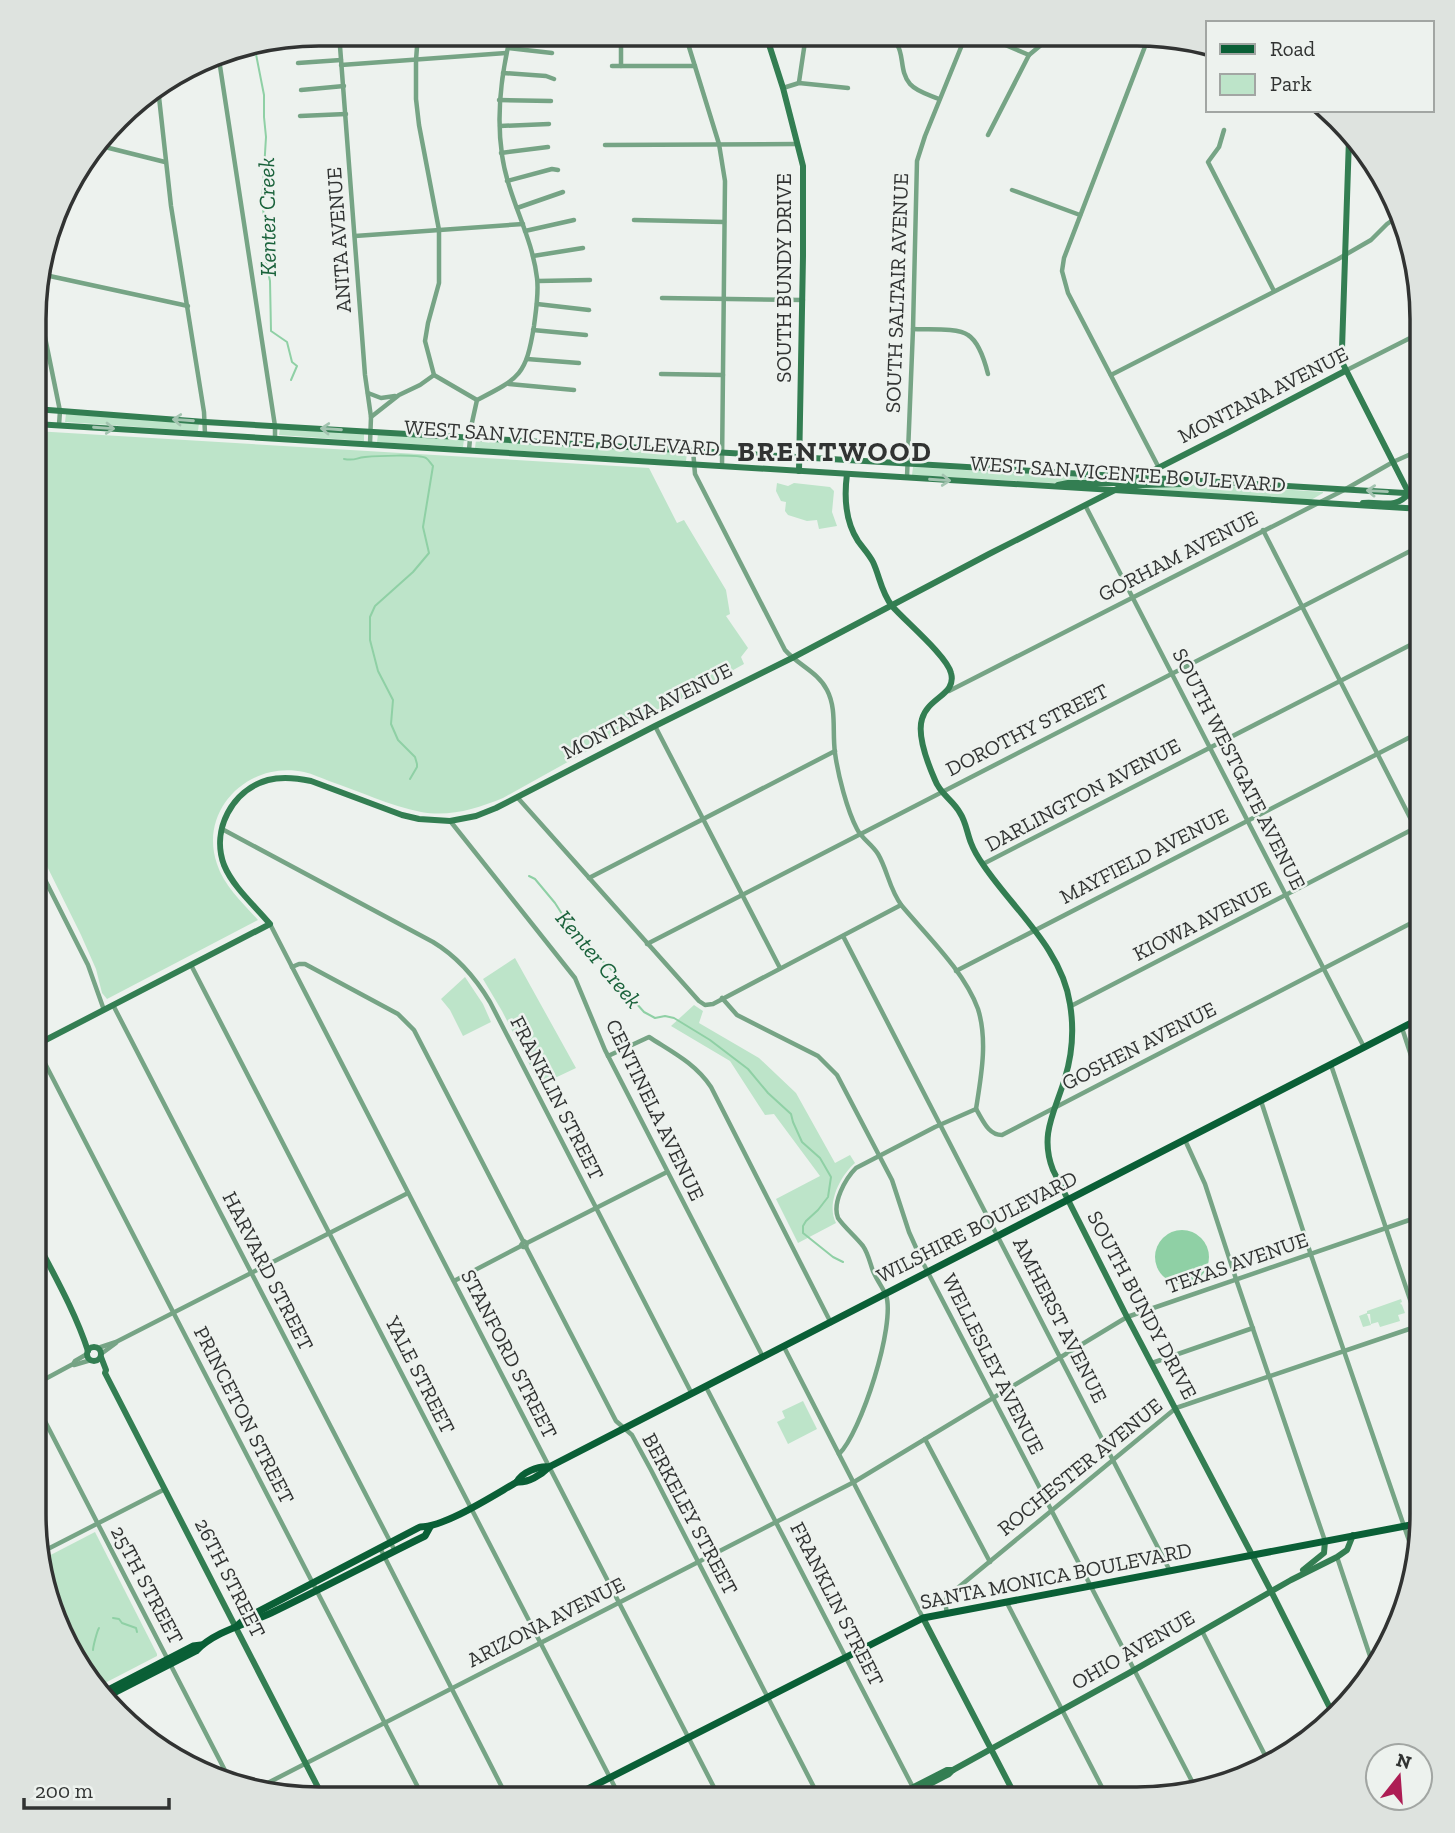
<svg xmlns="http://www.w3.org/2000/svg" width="1455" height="1833" font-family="'Zilla Slab',serif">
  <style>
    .green { fill: #bde4c9 }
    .water { fill: #8fd0a5 }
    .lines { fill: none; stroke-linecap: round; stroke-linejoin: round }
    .stream { stroke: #8fd0a5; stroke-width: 2 }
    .street { stroke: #76a485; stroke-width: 4.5 }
    .secondary { stroke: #337e52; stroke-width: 6 }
    .primary { stroke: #0a5f36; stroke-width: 7 }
    .oneway { stroke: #a3c4b0 }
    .labels { text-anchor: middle; stroke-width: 5; stroke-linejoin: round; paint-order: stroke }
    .street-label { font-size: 21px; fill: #313332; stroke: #edf2ee }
    .water-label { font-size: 23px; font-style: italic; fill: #1a623b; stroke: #edf2ee }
    .district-label { font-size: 28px; font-weight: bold; letter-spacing: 2px; fill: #313332; stroke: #edf2ee }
    .rim { fill: none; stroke: #313332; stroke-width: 3.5 }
  </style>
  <rect width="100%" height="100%" fill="#edf2ee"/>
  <g class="green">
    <polygon points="66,414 199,423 198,431 65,422"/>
    <polygon points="280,428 364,433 364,441 279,435"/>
    <path d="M35,431L649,468L677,523L684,520L726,590L730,614L726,616L748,648L741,657L744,664L503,798C476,809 450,817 421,812C390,806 359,791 329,781C321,778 313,774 304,772C250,760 198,809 217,864C224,886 243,903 258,920L107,999L102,993L96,969L81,935L35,842Z"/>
    <polygon points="378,434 464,439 463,447 377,442"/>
    <polygon points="476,440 687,453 686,461 475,448"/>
    <polygon points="913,467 1115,479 1111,481 1052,483 912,475"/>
    <polygon points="777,483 788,486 794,483 830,487 834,491 832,512 837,526 819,529 817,520 807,521 788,515 785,511 786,502 781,501 776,491"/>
    <polygon points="1200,484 1323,492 1323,493 1311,500 1136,489 1141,487"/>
    <polygon points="515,958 576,1068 540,1085 502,1011 483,979"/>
    <polygon points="465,977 483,1004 491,1022 463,1036 450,1010 441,999"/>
    <path d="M694,1005L703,1011L699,1023L759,1058L796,1093L835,1163L850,1155L855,1163C840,1176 826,1204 836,1223L798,1243L776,1199L820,1176L774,1114L765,1115L730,1061L671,1026Z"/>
    <polygon points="1401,1299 1402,1302 1400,1303 1402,1305 1405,1313 1398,1315 1400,1321 1380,1327 1378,1322 1371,1324 1370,1314 1367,1314 1371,1325 1363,1327 1359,1316 1367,1313 1367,1311"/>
    <polygon points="803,1401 817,1429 788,1444 777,1422 785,1418 782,1411"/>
    <polygon points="95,1532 157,1654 157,1656 103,1684 100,1683 39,1561"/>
  </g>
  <circle class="water" cx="1182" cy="1257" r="27"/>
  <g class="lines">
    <g class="stream">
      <polyline points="254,44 264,95 264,117 266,137 262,202 267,237 265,258 270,281 271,331 287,342 292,362 297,366 291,380"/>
      <path d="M344,459C356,461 355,458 365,457C376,456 418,454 426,458C429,460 431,464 433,466L423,527L429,553L413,572L375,606L370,617V640L378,671L393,700L391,724L398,740L415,757L417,764V767L410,779"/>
      <polyline points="529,876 535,879 555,903 571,928 587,947 610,968 628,994 644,1012 655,1018 665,1016 674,1018 710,1040 748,1069 768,1093 791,1114 793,1122 802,1142 820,1158 831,1177 828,1197 818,1210 806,1221 803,1226 803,1233 833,1257 843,1262"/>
      <polyline points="113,1618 119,1619 122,1623 136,1628 137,1632"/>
      <path d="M93,1650C93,1647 97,1631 99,1628"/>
    </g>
    <g class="street">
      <polyline points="339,33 365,375 371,417 370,444"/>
      <polyline points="418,34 416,60 416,99 419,125 439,230 439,283 428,323 425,341 434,375 477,400"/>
      <polyline points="619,34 621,41 621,66"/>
      <polyline points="685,34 719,144 725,181 722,466"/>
      <polyline points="982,35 1029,55"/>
      <polyline points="1149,36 1064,258 1062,271 1068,293 1159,468"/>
      <polyline points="296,37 339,35"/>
      <path d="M879,38C911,38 895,67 910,84C917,92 930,95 939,99"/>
      <polyline points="508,48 552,53"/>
      <polyline points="218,53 275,426 275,438"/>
      <polyline points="298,63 341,60"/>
      <polyline points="341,65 506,53"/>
      <polyline points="612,66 695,66"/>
      <polyline points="503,73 546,76 554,79"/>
      <polyline points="799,82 806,35"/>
      <polyline points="158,88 171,206 204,412 205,434"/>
      <polyline points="783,88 799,83 848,88"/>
      <polyline points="301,90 344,86"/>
      <polyline points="499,100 551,101"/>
      <polyline points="300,116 346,114"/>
      <polyline points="500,126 549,124"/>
      <polyline points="1224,130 1219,147 1208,162 1274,291"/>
      <polyline points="988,135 1029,55 1041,45 1048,35"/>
      <polyline points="97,145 165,162"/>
      <polyline points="605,145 797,144"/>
      <polyline points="501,153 548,147"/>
      <polyline points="507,181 552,169 558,170"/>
      <polyline points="1012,190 1080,215"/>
      <polyline points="517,208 563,192"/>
      <polyline points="634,220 724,222"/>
      <polyline points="525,231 574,220"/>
      <polyline points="355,236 523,224"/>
      <polyline points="533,256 583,248"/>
      <polyline points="45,275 188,306"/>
      <polyline points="538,281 590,280"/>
      <polyline points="36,286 41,282 45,275 41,264"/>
      <polyline points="36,293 60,411 59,425"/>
      <polyline points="662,298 803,300"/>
      <polyline points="537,304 589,310"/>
      <path d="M913,329C926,330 958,327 968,335C979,342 985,362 988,374"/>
      <polyline points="533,330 586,335"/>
      <polyline points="527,359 579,363"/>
      <polyline points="1345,371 1422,332"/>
      <polyline points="661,374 723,375"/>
      <polyline points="1111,375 1338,259 1371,240 1387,224 1400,215"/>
      <polyline points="509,384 574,390"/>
      <polyline points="368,393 381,398 395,396"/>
      <polyline points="371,417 399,395 420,385 434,375"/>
      <path d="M469,450L471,427L477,400C520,378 526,375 534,326C536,310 539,293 537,278C532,235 508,198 502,155C496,114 501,74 511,34"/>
      <path d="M693,450L695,474L785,650C798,665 818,672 827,690C837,709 832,732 835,753C838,775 847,810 857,829C862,839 872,844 878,854C888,871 889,889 902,906C928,937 964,971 978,1009C988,1041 981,1077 976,1109"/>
      <polyline points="907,477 913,329 917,161 925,136 966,35"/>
      <polyline points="1085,505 1364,1047"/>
      <polyline points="1263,530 1421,839"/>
      <polyline points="949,691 1344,490 1393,462 1422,449"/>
      <polyline points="655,726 780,968"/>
      <polyline points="517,797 699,1001 705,1005 713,1004 901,905"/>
      <polyline points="451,822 575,978 605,1050 763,1357"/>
      <path d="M222,829L433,942C458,957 475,977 490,1002L692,1394"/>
      <polyline points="35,860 88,965 104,1010"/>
      <polyline points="983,864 1422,639"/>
      <polyline points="589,878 835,751"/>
      <polyline points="35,893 48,886"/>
      <polyline points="270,924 720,1799"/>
      <polyline points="843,936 1170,1571"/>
      <polyline points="647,944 1422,545"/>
      <polyline points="191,965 621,1799"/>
      <polyline points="292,967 299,964 305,964 398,1014 414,1030 523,1241"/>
      <polyline points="956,971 1422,731"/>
      <polyline points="722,998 737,1015 818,1056 837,1075 892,1180 909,1232 922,1261 1195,1787"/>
      <polyline points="113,1005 395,1551"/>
      <polyline points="1071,1006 1421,825"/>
      <polyline points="1402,1028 1421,1086"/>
      <polyline points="35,1044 424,1799"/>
      <path d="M608,1056L649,1037C672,1052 695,1063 711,1087L831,1323"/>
      <polyline points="1331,1065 1421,1332"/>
      <polyline points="1261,1101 1311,1255 1416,1561"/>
      <path d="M976,1109C983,1120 988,1135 1002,1135L1421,918"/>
      <polyline points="1185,1140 1205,1184 1236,1279 1325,1541"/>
      <polyline points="527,1243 524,1241 521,1245 523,1247 526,1247 527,1243 667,1172"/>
      <polyline points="526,1247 616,1421 632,1435 651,1470 820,1799"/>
      <polyline points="454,1281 521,1246"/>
      <polyline points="784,1347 923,1618"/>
      <polyline points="98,1348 116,1342 408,1193"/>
      <polyline points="101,1354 116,1343"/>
      <polyline points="1152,1363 1253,1328"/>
      <polyline points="74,1365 91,1360"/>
      <polyline points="34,1385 73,1364 75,1361 87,1354"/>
      <polyline points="706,1387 919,1799"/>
      <polyline points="33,1398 233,1786"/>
      <polyline points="925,1439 990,1562"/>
      <path d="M839,1454C861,1433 896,1324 886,1295C882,1287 877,1280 873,1271C870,1263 868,1253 863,1246C855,1236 845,1228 838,1218C832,1203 845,1179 856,1168L935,1127L976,1109"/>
      <polyline points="380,1548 508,1799"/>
      <polyline points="38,1554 165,1489"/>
      <polyline points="1337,1557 1375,1671"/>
      <polyline points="41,1577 96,1683"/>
      <polyline points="1007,1603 1108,1799"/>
      <polyline points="947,1614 945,1601 948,1596 1176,1408 1421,1325"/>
      <polyline points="1202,1631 1270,1765"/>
      <polyline points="254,1790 854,1482 1127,1317 1421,1216"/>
    </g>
    <g class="secondary">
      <polyline points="766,35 783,88 803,166 803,256 799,471"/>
      <polyline points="1349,138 1342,349 1343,364 1422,519"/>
      <polyline points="35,409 205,422 1422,494"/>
      <polyline points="35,424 1422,509"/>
      <path d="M847,474C844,497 845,521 858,541C863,548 869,554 873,562C880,577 881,592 892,606C905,621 947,656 951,673C957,695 928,697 922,719C917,735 928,764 935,780C940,794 953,800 960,813C966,822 967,833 971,843C974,851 979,859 984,866C1014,910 1062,949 1070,1004C1074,1028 1072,1055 1065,1078C1055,1112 1039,1134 1053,1170L1125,1313L1271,1591L1332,1712"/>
      <polyline points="1058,485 1068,483 1121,483 1127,481"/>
      <polyline points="1124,488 1142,485 1183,484"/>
      <path d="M1363,503C1381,501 1396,510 1409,493"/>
      <path d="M34,1046L270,924C255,906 233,887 224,865C211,830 232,790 268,780C283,776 297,778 311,781L402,815L419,819L450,821L476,816L496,808L655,726L792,658L989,554L1229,432L1345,371"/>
      <path d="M34,1236C53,1273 75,1311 88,1351"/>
      <circle cx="94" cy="1354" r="7"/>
      <polyline points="101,1357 106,1370 105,1373 324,1799"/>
      <polyline points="1303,1570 1324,1553 1325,1541"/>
      <polyline points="923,1618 1017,1799"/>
      <polyline points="1276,1763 1281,1759"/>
      <polyline points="890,1799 947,1770 953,1770"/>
      <polyline points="901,1799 949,1774 953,1770 1129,1673 1291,1580 1337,1557 1347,1550 1353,1535"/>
    </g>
    <g class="primary">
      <path d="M517,1482C528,1483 541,1475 549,1467L1421,1018"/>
      <path d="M238,1625L246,1618L420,1527C445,1527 494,1495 517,1482C522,1472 538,1466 549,1467"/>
      <polyline points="104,1692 193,1646 201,1645"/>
      <path d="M108,1696L196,1651C215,1631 247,1624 271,1613C323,1588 374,1561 425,1536L430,1527"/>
      <polyline points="568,1799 923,1618 1421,1523"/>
    </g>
  </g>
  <defs><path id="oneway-shaft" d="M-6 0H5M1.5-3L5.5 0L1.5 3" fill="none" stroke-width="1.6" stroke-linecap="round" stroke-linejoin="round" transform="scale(1.75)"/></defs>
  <g class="oneway">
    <use href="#oneway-shaft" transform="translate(183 420) rotate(-176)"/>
    <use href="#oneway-shaft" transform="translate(104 428) rotate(4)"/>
    <use href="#oneway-shaft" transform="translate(331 429) rotate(-176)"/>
    <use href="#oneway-shaft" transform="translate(940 480) rotate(4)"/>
    <use href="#oneway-shaft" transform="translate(1377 491) rotate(-177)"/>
  </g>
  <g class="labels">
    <g class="street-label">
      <text transform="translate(339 240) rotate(-94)" y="7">ANITA AVENUE</text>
      <text transform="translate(784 278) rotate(-90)" y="7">SOUTH BUNDY DRIVE</text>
      <text transform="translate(897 293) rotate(-88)" y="7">SOUTH SALTAIR AVENUE</text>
      <text transform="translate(1263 395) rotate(-27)" y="7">MONTANA AVENUE</text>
      <text transform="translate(562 438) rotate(4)" y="7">WEST SAN VICENTE BOULEVARD</text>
      <text transform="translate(1128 474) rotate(4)" y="7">WEST SAN VICENTE BOULEVARD</text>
      <text transform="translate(1178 556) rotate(-27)" y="7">GORHAM AVENUE</text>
      <text transform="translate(647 711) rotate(-27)" y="7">MONTANA AVENUE</text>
      <text transform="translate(1027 730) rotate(-27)" y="7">DOROTHY STREET</text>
      <text transform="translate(1239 769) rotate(63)" y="7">SOUTH WESTGATE AVENUE</text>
      <text transform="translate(1083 795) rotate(-28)" y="7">DARLINGTON AVENUE</text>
      <text transform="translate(1144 856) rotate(-27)" y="7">MAYFIELD AVENUE</text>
      <text transform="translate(1202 921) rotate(-27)" y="7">KIOWA AVENUE</text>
      <text transform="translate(1139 1046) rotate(-27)" y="7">GOSHEN AVENUE</text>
      <text transform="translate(557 1098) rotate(63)" y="7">FRANKLIN STREET</text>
      <text transform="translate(655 1110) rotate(64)" y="7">CENTINELA AVENUE</text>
      <text transform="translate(977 1227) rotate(-27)" y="7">WILSHIRE BOULEVARD</text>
      <text transform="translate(1237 1263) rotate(-19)" y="7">TEXAS AVENUE</text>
      <text transform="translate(268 1271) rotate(63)" y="7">HARVARD STREET</text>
      <text transform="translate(1142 1305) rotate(62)" y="7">SOUTH BUNDY DRIVE</text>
      <text transform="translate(1060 1320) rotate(63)" y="7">AMHERST AVENUE</text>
      <text transform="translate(509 1354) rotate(63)" y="7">STANFORD STREET</text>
      <text transform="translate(993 1364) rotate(63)" y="7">WELLESLEY AVENUE</text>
      <text transform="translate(420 1375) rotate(63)" y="7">YALE STREET</text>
      <text transform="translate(244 1415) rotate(63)" y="7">PRINCETON STREET</text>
      <text transform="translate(1080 1467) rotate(-39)" y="7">ROCHESTER AVENUE</text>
      <text transform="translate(690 1514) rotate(62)" y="7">BERKELEY STREET</text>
      <text transform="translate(1056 1576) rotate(-11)" y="7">SANTA MONICA BOULEVARD</text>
      <text transform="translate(230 1578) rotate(63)" y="7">26TH STREET</text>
      <text transform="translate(147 1585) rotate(62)" y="7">25TH STREET</text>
      <text transform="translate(837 1604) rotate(63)" y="7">FRANKLIN STREET</text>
      <text transform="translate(546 1622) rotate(-27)" y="7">ARIZONA AVENUE</text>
      <text transform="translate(1133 1650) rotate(-30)" y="7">OHIO AVENUE</text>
    </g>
    <g class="water-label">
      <text transform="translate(267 217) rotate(-91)" y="8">Kenter Creek</text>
      <text transform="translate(599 959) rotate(50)" y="8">Kenter Creek</text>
    </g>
    <g class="district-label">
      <text x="835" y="461">BRENTWOOD</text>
    </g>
  </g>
  <path d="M0 0H1455V1833H0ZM319 46H1137A273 273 0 0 1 1410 319V1514A273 273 0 0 1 1137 1787H319A273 273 0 0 1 46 1514V319A273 273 0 0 1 319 46Z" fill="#dee3df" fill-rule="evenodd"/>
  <path class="rim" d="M319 46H1137A273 273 0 0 1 1410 319V1514A273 273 0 0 1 1137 1787H319A273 273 0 0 1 46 1514V319A273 273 0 0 1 319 46Z"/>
  <rect x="1206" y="21" width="228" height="91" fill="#edf2ee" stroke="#a2a6a3" stroke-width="2"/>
  <rect x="1220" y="44" width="35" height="10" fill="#0a5f36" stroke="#a2a6a3" stroke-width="2"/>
  <text x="1270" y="56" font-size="21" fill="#313332">Road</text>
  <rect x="1220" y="74" width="35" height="21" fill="#bde4c9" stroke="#a2a6a3" stroke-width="2"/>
  <text x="1270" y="91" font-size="21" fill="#313332">Park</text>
  <g transform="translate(1399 1777) rotate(17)"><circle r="33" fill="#edf2ee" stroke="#a2a6a3" stroke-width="2"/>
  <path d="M0-5L12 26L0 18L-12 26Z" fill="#ad1d54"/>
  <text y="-10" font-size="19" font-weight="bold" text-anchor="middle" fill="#313332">N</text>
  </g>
  <path d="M24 1798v10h145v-10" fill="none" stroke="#313332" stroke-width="3.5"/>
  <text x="35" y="1798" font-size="21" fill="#313332" stroke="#edf2ee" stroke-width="5" paint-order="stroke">200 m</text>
</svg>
